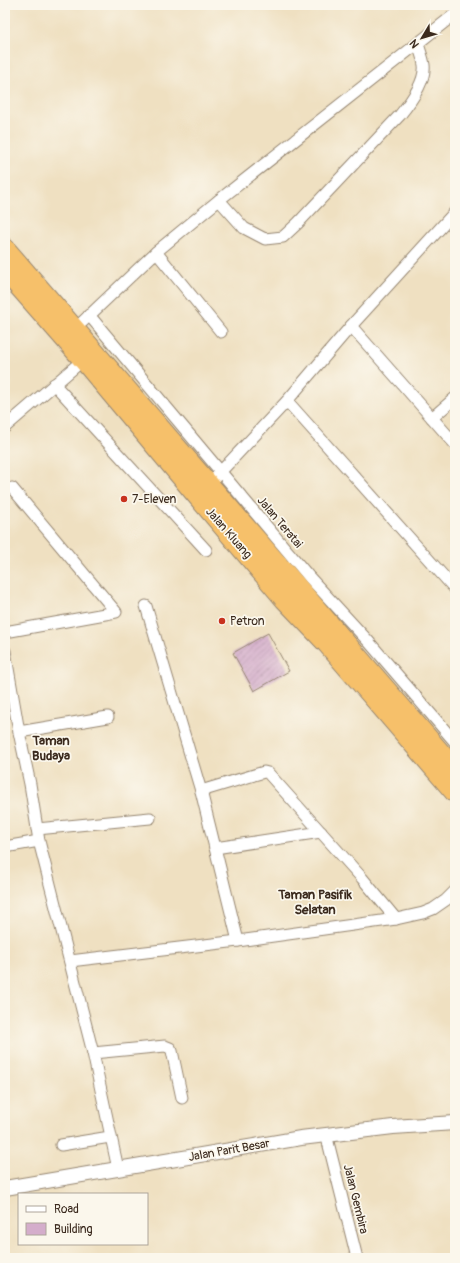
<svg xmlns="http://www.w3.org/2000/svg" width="460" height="1263" font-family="Pangolin,sans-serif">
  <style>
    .building { fill: url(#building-hatch) }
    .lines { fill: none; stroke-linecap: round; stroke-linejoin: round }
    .minor-casing { stroke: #958570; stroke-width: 13 }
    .tertiary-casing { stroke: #958570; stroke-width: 16 }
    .trunk-casing { stroke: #958570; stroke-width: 21 }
    .minor { stroke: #fff; stroke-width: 11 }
    .tertiary { stroke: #fff; stroke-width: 14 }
    .trunk { stroke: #f6c06b; stroke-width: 19 }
    .poi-dot { fill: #c8321e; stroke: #fbf7ec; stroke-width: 1.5 }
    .labels { text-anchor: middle; stroke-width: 3.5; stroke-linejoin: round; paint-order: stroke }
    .poi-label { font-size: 12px; fill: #3b2a1e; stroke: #fbf7ec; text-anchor: start }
    .street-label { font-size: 12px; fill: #3b2a1e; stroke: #fbf7ec }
    .neighbourhood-label { font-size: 13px; font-weight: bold; fill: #3b2a1e; stroke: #fbf7ec }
  </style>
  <defs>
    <pattern id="building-hatch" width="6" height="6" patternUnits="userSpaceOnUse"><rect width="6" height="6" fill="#d4adcb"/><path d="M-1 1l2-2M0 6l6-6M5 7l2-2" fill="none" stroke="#ad8da4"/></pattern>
  </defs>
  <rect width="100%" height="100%" fill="#fbf7ec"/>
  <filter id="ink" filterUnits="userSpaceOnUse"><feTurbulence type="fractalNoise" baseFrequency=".025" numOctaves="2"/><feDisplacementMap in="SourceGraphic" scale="8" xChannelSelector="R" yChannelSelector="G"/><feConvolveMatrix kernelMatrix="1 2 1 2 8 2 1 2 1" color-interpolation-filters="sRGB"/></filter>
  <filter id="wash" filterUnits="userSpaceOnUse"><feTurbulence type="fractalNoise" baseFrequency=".012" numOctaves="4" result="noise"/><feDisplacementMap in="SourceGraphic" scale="16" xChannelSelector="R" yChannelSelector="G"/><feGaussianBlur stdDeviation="0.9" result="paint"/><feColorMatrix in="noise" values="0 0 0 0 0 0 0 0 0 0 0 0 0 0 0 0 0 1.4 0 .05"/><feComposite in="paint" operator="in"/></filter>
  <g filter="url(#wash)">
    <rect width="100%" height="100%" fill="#efe0c1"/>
    <g id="blocks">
      <polygon class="building" points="268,633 289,671 254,691 233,653"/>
    </g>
  </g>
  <g filter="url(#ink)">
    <use href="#blocks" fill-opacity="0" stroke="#958570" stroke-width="1"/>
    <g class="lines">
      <g class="minor-casing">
        <g id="minor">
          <path d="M219,200L244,228L265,239L283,237L298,223L400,115C409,104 426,81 424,65C423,58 420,51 418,44"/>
          <polyline points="156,252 221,332"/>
          <polyline points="89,315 310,578 369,642 455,742"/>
          <polyline points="351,326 455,444"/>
          <polyline points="75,329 156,252 219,200 455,14"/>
          <polyline points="54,384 206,550"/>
          <polyline points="287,401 455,589"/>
          <polyline points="432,418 455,398"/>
          <polyline points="5,427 83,360"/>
          <polyline points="209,484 287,401 351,326 455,212"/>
          <polyline points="146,606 201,791 238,941"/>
          <polyline points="5,632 116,612 12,488"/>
          <polyline points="5,651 19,732 30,784 39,841 93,1053 118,1169"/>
          <polyline points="19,732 108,717"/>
          <polyline points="201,791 264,772 268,773 362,878 396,919"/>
          <polyline points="37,829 150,818"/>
          <polyline points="5,847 39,841"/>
          <polyline points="215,848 321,832"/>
          <polyline points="70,961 238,941 396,919 423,913 433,909 446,900 455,891"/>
          <polyline points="93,1053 165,1046 170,1048 172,1051 182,1098"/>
          <polyline points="326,1134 357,1258"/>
          <polyline points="61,1145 110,1137"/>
        </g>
      </g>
      <g class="tertiary-casing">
        <polyline id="tertiary" points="5,1188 301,1138 393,1127 455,1123"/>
      </g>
      <g class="trunk-casing">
        <g id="trunk">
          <polyline points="5,248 455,769"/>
          <polyline points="5,271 83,360 196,495 285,600 327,644 455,793"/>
        </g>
      </g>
      <use href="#minor" class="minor"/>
      <use href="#tertiary" class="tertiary"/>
      <use href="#trunk" class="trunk"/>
    </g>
  </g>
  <g class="poi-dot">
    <circle cx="124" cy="499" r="4"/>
    <circle cx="222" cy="621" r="4"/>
  </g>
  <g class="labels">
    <g class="poi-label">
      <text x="132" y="503">7-Eleven</text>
      <text x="230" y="625">Petron</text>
    </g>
    <g class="street-label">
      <text transform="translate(280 522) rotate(50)" y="4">Jalan Teratai</text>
      <text transform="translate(229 533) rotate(49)" y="4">Jalan Kluang</text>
      <text transform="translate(229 1150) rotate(-10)" y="4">Jalan Parit Besar</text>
      <text transform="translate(356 1199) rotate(76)" y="4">Jalan Gembira</text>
    </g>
    <g class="neighbourhood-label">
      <text x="51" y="745">Taman<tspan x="51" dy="15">Budaya</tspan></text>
      <text x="315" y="899">Taman Pasifik<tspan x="315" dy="15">Selatan</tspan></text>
    </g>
  </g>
  <rect width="460" height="1263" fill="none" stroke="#fbf7ec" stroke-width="20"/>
  <rect x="18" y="1193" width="130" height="52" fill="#fbf7ec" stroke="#aea59a"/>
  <rect x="26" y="1206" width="20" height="6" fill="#ffffff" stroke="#aea59a"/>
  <text x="54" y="1213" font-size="12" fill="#3b2a1e">Road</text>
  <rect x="26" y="1223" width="20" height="12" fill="#d4adcb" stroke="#aea59a"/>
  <text x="54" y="1233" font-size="12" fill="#3b2a1e">Building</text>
  <g transform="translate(422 38) rotate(232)" stroke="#fbf7ec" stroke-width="3" paint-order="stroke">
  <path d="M0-3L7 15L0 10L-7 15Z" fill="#3b2a1e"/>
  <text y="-6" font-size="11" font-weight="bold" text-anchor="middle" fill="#3b2a1e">N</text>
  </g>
</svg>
